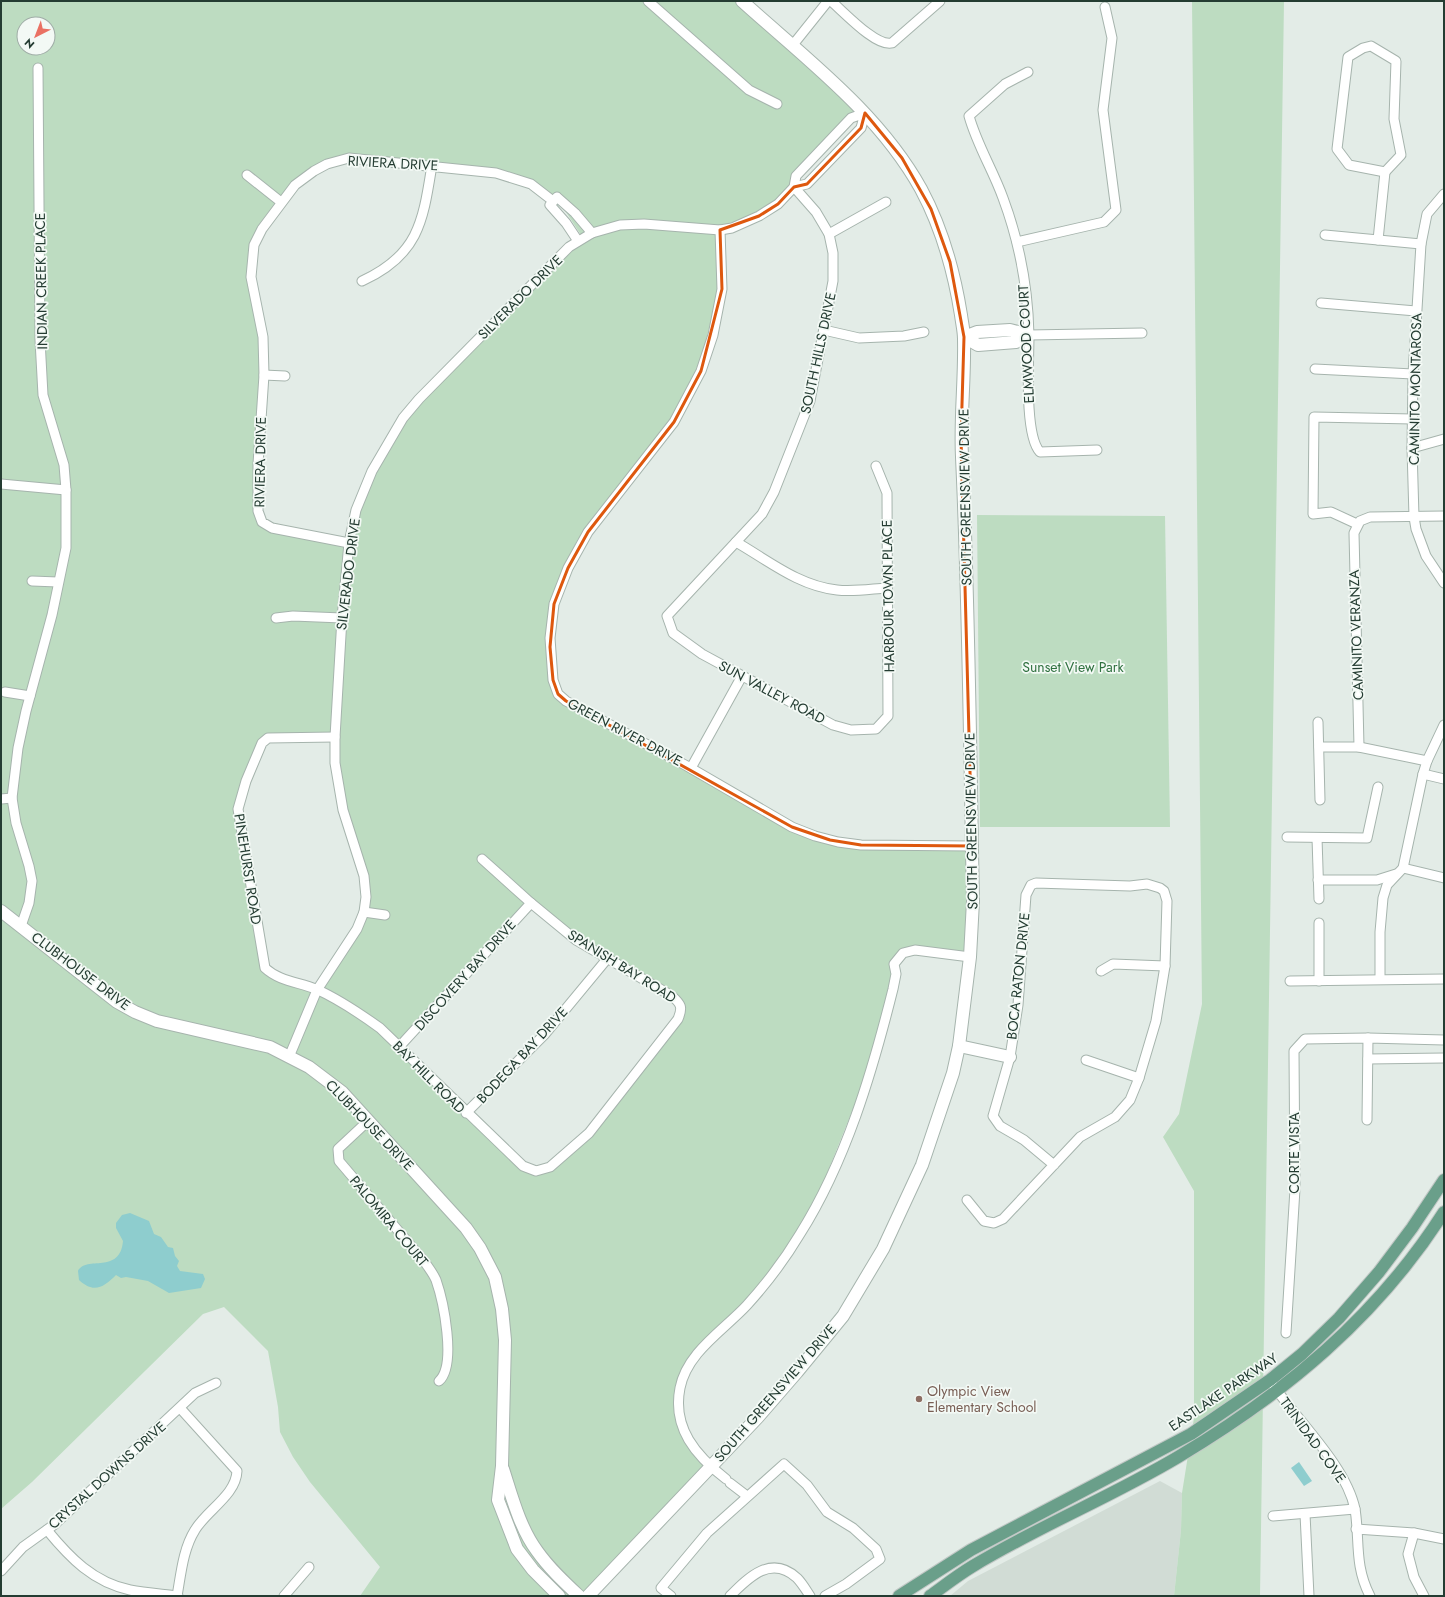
<svg xmlns="http://www.w3.org/2000/svg" width="1445" height="1597" font-family="Jost,sans-serif">
  <style>
    .built { fill: #d1dcd5 }
    .green { fill: #bddcc1; fill-rule: evenodd }
    .water { fill: #8ecdce }
    .lines { fill: none; stroke-linecap: round; stroke-linejoin: round }
    .minor-casing { stroke: #a6b4ad; stroke-width: 11 }
    .tertiary-casing { stroke: #a6b4ad; stroke-width: 14 }
    .primary-casing { stroke: #c2c8c6; stroke-width: 14 }
    .minor { stroke: #fff; stroke-width: 9 }
    .tertiary { stroke: #fff; stroke-width: 12 }
    .primary { stroke: #6a9f8a; stroke-width: 12 }
    .marked { fill: none; stroke: #de580e; stroke-width: 3; stroke-linejoin: round }
    .education-dot { fill: #8d6e63; stroke: #f3f9f5; stroke-width: 1.5 }
    .labels { text-anchor: middle; stroke-width: 3.5; stroke-linejoin: round; paint-order: stroke }
    .street-label { font-size: 14px; fill: #243c32; stroke: #f3f9f5 }
    .park-label { font-size: 14px; fill: #307140; stroke: #f3f9f5 }
    .education-label { font-size: 14px; fill: #785e54; stroke: #f3f9f5; text-anchor: start }
  </style>
  <rect width="100%" height="100%" fill="#e3ece7"/>
  <polygon class="built" points="1160,1481 1182,1493 1181,1530 1174,1596 950,1596 968,1581"/>
  <g class="green">
    <path d="M1,1H742L863,110L772,203C755,214 738,222 719,226V275L716,297L705,346L695,372L670,419L578,539L560,575L555,592L548,645L560,694L786,821L828,836L850,840L969,843L967,953L900,954L865,1079L824,1181L810,1209L777,1262L758,1286L685,1364L679,1423L710,1461L585,1596H360L380,1567L310,1482L293,1457L280,1432L278,1407L268,1351L224,1307L203,1314L32,1482L1,1509ZM24,24H48V48H24ZM358,154L479,171L543,191L566,212L581,235L392,429L349,540L270,522L265,519L258,506L262,338L250,249L258,226L266,215L277,201L295,185L301,175L316,165L330,159ZM335,737L342,806L366,895L356,931L316,989L268,967L240,794L266,740ZM531,900L579,938L679,1004L676,1016L587,1132L549,1163L536,1168L523,1163L399,1043Z"/>
    <polygon points="1192,1 1284,1 1260,1596 1174,1596 1181,1530 1182,1493 1194,1418 1194,1191 1163,1137 1179,1114 1202,1004"/>
    <polygon points="977,515 1165,516 1170,827 980,827"/>
  </g>
  <g class="water">
    <path d="M130,1213L149,1221L154,1234L161,1237L168,1247L173,1248L175,1256L179,1261L177,1266L180,1271L203,1274L205,1279L201,1288L169,1293L148,1281L126,1277L121,1278L116,1275C104,1287 94,1294 79,1280L78,1271C86,1255 120,1275 123,1241L116,1228V1223L122,1215Z"/>
    <polygon points="1299,1462 1312,1481 1304,1486 1291,1468"/>
  </g>
  <g class="lines">
    <g class="minor-casing">
      <g id="minor">
        <polyline points="648,1 749,90 777,104"/>
        <path d="M831,1C844,12 876,47 892,43L940,1"/>
        <polyline points="792,46 828,1"/>
        <polygon points="1371,46 1396,61 1394,119 1401,155 1385,172 1349,165 1337,149 1348,57 1363,48"/>
        <path d="M1028,72L1005,84L969,116C977,145 993,170 1003,198C1019,241 1028,289 1029,335C1029,360 1024,435 1040,452L1097,450"/>
        <polyline points="247,175 281,202"/>
        <polyline points="794,187 816,212 829,234 833,253 833,281 810,401 774,492 762,514 667,616 673,633 702,654 833,725 851,730 876,729 888,716 887,493 876,466"/>
        <polyline points="1444,194 1427,214 1421,244 1413,374 1412,448 1414,517 1416,529 1426,556 1444,583"/>
        <polyline points="720,230 722,289 713,335 701,371 674,422 588,532 568,568 554,604 550,638 553,680 558,694 566,701 687,766 792,827 815,836 838,842 861,845 972,846"/>
        <polyline points="829,234 886,202"/>
        <polyline points="1325,235 1421,244"/>
        <polyline points="1378,240 1385,172"/>
        <polyline points="578,241 566,223 550,205 557,197 575,213 592,233"/>
        <polyline points="1017,242 1104,222 1116,210 1103,110 1112,38 1105,7"/>
        <path d="M362,281C419,255 423,221 432,165"/>
        <polyline points="1321,303 1416,311"/>
        <polyline points="824,330 859,338 904,336 924,332"/>
        <polyline points="1029,335 1142,333"/>
        <polyline points="1315,369 1413,374"/>
        <polyline points="264,375 285,376"/>
        <polyline points="1412,448 1444,439"/>
        <polyline points="1,484 66,490"/>
        <polyline points="1357,524 1331,512 1313,514 1314,417 1413,419"/>
        <path d="M736,542C769,561 799,586 837,590C853,592 871,589 886,588"/>
        <polyline points="349,543 272,528 262,522 258,511 258,464 264,375 263,337 251,277 254,245 262,229 295,185 314,171 327,164 349,158 496,173 531,184 553,201"/>
        <polyline points="32,581 58,582"/>
        <polyline points="276,618 293,616 342,618"/>
        <polyline points="5,692 30,696"/>
        <polyline points="1318,722 1320,800"/>
        <path d="M335,737L268,738L262,743L246,781L238,809L265,968C279,981 298,982 316,989C336,998 362,1015 380,1028L523,1166L536,1171L550,1167L589,1133L678,1019C683,1007 681,1004 672,996L576,940L531,903L482,859"/>
        <polyline points="1319,747 1359,747 1427,761"/>
        <polyline points="1359,747 1354,533 1360,521 1370,517 1444,516"/>
        <polyline points="691,768 742,676"/>
        <polyline points="1423,774 1444,779"/>
        <polyline points="1,799 12,798"/>
        <polyline points="1287,837 1367,838 1378,787"/>
        <polyline points="1317,838 1319,899"/>
        <polyline points="1403,868 1444,878"/>
        <polyline points="1318,880 1377,880 1396,874"/>
        <polyline points="364,912 385,915"/>
        <polyline points="1319,923 1319,981"/>
        <polyline points="21,926 29,903 32,881 29,866 16,823 12,798 18,748 26,711 52,615 66,548 66,490 64,465 43,395 40,340 38,68"/>
        <polyline points="1101,971 1113,964 1165,966"/>
        <polyline points="1380,979 1380,932 1383,898 1387,885 1403,868 1423,774 1427,761 1444,725"/>
        <polyline points="1290,981 1444,979"/>
        <polyline points="399,1047 531,903"/>
        <polyline points="289,1057 317,990 357,929 364,912 366,897 364,876 343,810 335,763 335,737 342,618 349,543 356,510 372,471 403,418 419,399 569,247 592,233 620,225 644,224 720,230 732,228 759,216 778,204 794,187 796,176 851,118 865,113 861,128 807,184 794,187"/>
        <polyline points="1368,1059 1444,1058"/>
        <polyline points="1086,1060 1139,1078"/>
        <polyline points="466,1113 545,1034 607,959"/>
        <polyline points="1367,1120 1368,1038"/>
        <path d="M368,1121L338,1149L339,1161L424,1261C428,1267 433,1273 436,1280C443,1300 457,1365 439,1381"/>
        <polyline points="967,1200 984,1221 994,1223 1003,1219 1080,1137 1115,1117 1130,1100 1139,1078 1156,1021 1165,966 1167,901 1164,891 1160,888 1147,884 1130,886 1036,883 1031,885 1026,895 1018,1005 1010,1057 993,1116 1000,1126 1024,1140 1054,1165"/>
        <polyline points="1286,1333 1295,1189 1294,1051 1305,1039 1368,1038 1444,1040"/>
        <path d="M1273,1385C1298,1421 1346,1466 1355,1509C1360,1540 1354,1565 1370,1596"/>
        <path d="M726,1479C696,1456 672,1428 680,1388C687,1352 724,1330 747,1305C767,1283 785,1259 800,1234C846,1161 872,1073 893,989L896,974L894,964L903,953L915,950L970,957"/>
        <polyline points="730,1483 747,1496"/>
        <polyline points="1305,1514 1309,1596"/>
        <polyline points="1273,1516 1355,1509"/>
        <polyline points="1356,1529 1414,1533 1444,1539"/>
        <path d="M47,1530C70,1558 93,1582 130,1590C145,1593 162,1594 178,1596"/>
        <polyline points="1414,1533 1408,1554 1414,1577 1424,1596"/>
        <polyline points="1,1571 23,1547 55,1524 195,1393 216,1383"/>
        <path d="M177,1596C181,1574 183,1549 195,1530C207,1510 236,1495 237,1471L180,1408"/>
        <polyline points="284,1596 309,1567"/>
        <polyline points="671,1596 661,1588 707,1533 784,1464 807,1485 827,1512 853,1528 876,1549 880,1559 846,1584 825,1596"/>
        <path d="M730,1596C748,1578 771,1554 797,1578C802,1583 806,1590 810,1596"/>
      </g>
    </g>
    <g class="tertiary-casing">
      <g id="tertiary">
        <polygon points="1010,330 1029,335 1016,342 978,345 964,337 977,332"/>
        <polyline points="1,911 117,1002 135,1012 157,1021 270,1047 309,1067 342,1092 466,1228 480,1248 495,1277 502,1309 505,1340 502,1466 498,1500 517,1549 533,1570 559,1596"/>
        <polyline points="959,1046 1010,1057"/>
        <path d="M503,1469C512,1497 520,1528 537,1551C549,1568 564,1582 579,1596"/>
        <path d="M588,1596L758,1417L797,1372L843,1316L883,1249L922,1165L953,1073L959,1046L970,957L973,901C970,753 969,605 962,457C960,418 965,379 964,339C964,331 962,323 961,315C954,271 942,228 921,189C879,113 805,58 742,1"/>
      </g>
    </g>
    <g class="primary-casing">
      <g id="primary">
        <polyline points="899,1596 971,1550 1191,1434 1270,1380 1302,1354 1339,1318 1379,1272 1412,1228 1444,1180"/>
        <path d="M930,1596C944,1586 958,1575 973,1566C1039,1526 1111,1497 1178,1457C1284,1394 1377,1317 1444,1212"/>
      </g>
    </g>
    <use href="#minor" class="minor"/>
    <use href="#tertiary" class="tertiary"/>
    <use href="#primary" class="primary"/>
  </g>
  <path class="marked" d="M865,113L902,158L931,209L950,262L964,337L961,438L972,846L861,845L830,840L792,827L566,701L558,694L553,680L550,647L554,604L568,568L588,532L674,422L701,371L722,289L720,230L759,216L778,204L794,187L807,184L861,128Z"/>
  <circle class="education-dot" cx="919" cy="1399" r="4"/>
  <g class="labels">
    <g class="street-label">
      <text transform="translate(393 163) rotate(3)" y="5">RIVIERA DRIVE</text>
      <text transform="translate(41 281) rotate(-91)" y="5">INDIAN CREEK PLACE</text>
      <text transform="translate(520 297) rotate(-45)" y="5">SILVERADO DRIVE</text>
      <text transform="translate(1026 344) rotate(-93)" y="5">ELMWOOD COURT</text>
      <text transform="translate(818 353) rotate(-78)" y="5">SOUTH HILLS DRIVE</text>
      <text transform="translate(1415 389) rotate(-89)" y="5">CAMINITO MONTAROSA</text>
      <text transform="translate(260 462) rotate(-89)" y="5">RIVIERA DRIVE</text>
      <text transform="translate(965 497) rotate(-91)" y="5">SOUTH GREENSVIEW DRIVE</text>
      <text transform="translate(348 574) rotate(-83)" y="5">SILVERADO DRIVE</text>
      <text transform="translate(888 596) rotate(-91)" y="5">HARBOUR TOWN PLACE</text>
      <text transform="translate(1356 635) rotate(-92)" y="5">CAMINITO VERANZA</text>
      <text transform="translate(772 692) rotate(28)" y="5">SUN VALLEY ROAD</text>
      <text transform="translate(625 732) rotate(28)" y="5">GREEN RIVER DRIVE</text>
      <text transform="translate(971 821) rotate(-91)" y="5">SOUTH GREENSVIEW DRIVE</text>
      <text transform="translate(248 869) rotate(81)" y="5">PINEHURST ROAD</text>
      <text transform="translate(622 966) rotate(32)" y="5">SPANISH BAY ROAD</text>
      <text transform="translate(81 971) rotate(37)" y="5">CLUBHOUSE DRIVE</text>
      <text transform="translate(465 975) rotate(-48)" y="5">DISCOVERY BAY DRIVE</text>
      <text transform="translate(1018 976) rotate(-84)" y="5">BOCA RATON DRIVE</text>
      <text transform="translate(522 1055) rotate(-47)" y="5">BODEGA BAY DRIVE</text>
      <text transform="translate(429 1077) rotate(45)" y="5">BAY HILL ROAD</text>
      <text transform="translate(370 1125) rotate(46)" y="5">CLUBHOUSE DRIVE</text>
      <text transform="translate(1294 1153) rotate(-90)" y="5">CORTE VISTA</text>
      <text transform="translate(389 1221) rotate(50)" y="5">PALOMIRA COURT</text>
      <text transform="translate(1223 1392) rotate(-34)" y="5">EASTLAKE PARKWAY</text>
      <text transform="translate(775 1393) rotate(-49)" y="5">SOUTH GREENSVIEW DRIVE</text>
      <text transform="translate(1313 1440) rotate(54)" y="5">TRINIDAD COVE</text>
      <text transform="translate(107 1475) rotate(-42)" y="5">CRYSTAL DOWNS DRIVE</text>
    </g>
    <g class="park-label">
      <text x="1073" y="672">Sunset View Park</text>
    </g>
    <g class="education-label">
      <text x="927" y="1396">Olympic View<tspan x="927" dy="16">Elementary School</tspan></text>
    </g>
  </g>
  <rect width="1445" height="1597" fill="none" stroke="#243c32" stroke-width="4"/>
  <g transform="translate(36 36) rotate(222)"><circle r="19" fill="#f3f9f5" stroke="#a0ada7"/>
  <path d="M0-3L7 15L0 10L-7 15Z" fill="#ea7163"/>
  <text y="-6" font-size="11" font-weight="bold" text-anchor="middle" fill="#243c32">N</text>
  </g>
</svg>
